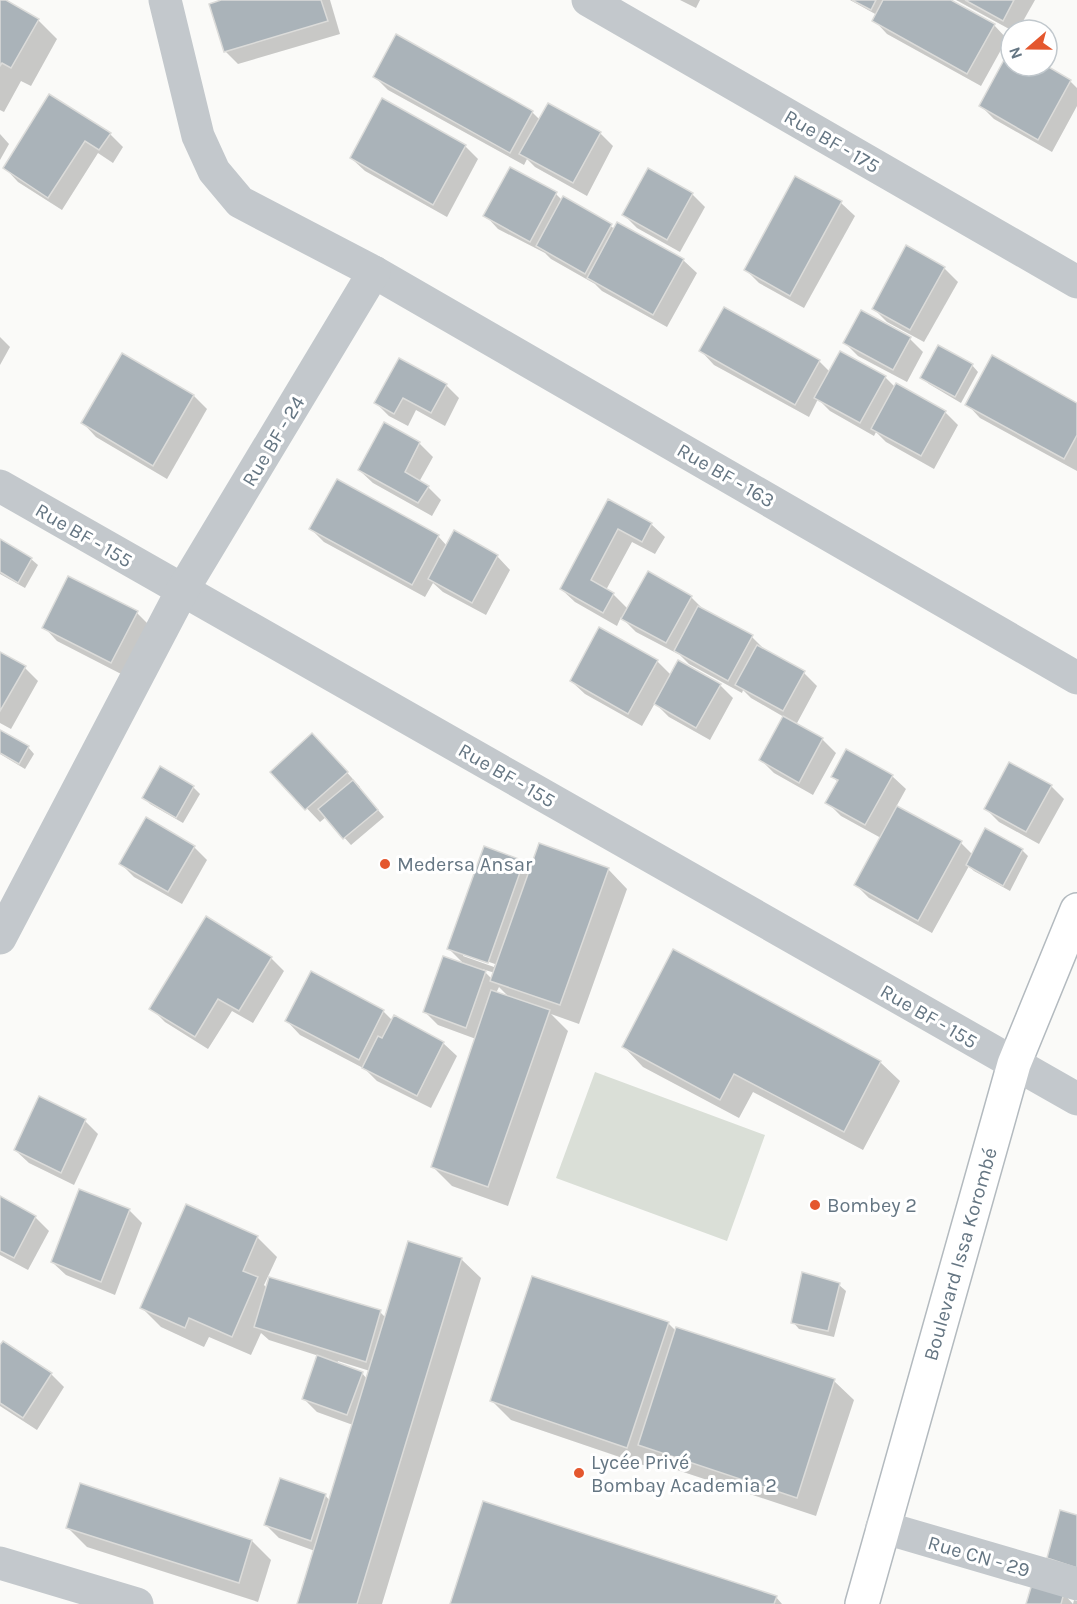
<svg xmlns="http://www.w3.org/2000/svg" width="1077" height="1604" font-family="Karla,sans-serif">
  <style>
    .green { fill: #dadfd7 }
    .shadow { fill: #0003; fill-rule: evenodd }
    .building { fill: #aab3b9; stroke: #dcdcda; stroke-width: 1.5 }
    .lines { fill: none; stroke-linecap: round; stroke-linejoin: round }
    .secondary-casing { stroke: #b3babf; stroke-width: 36 }
    .street { stroke: #c3c8cc; stroke-width: 33 }
    .secondary { stroke: #fff; stroke-width: 33 }
    .poi-dot { fill: #e4572e; stroke: #fff; stroke-width: 2 }
    .labels { text-anchor: middle; stroke-width: 6; stroke-linejoin: round; paint-order: stroke }
    .street-label { font-size: 20px; fill: #657683; stroke: #fff }
    .poi-label { font-size: 20px; fill: #657683; stroke: #fff; text-anchor: start }
  </style>
  <rect width="100%" height="100%" fill="#fafaf8"/>
  <polygon class="green" points="595,1072 765,1135 727,1241 556,1178"/>
  <g class="shadow">
    <polygon points="0,0 38,20 57,39 31,86 21,81 4,112 0,110"/>
    <polygon points="226,0 330,0 340,34 238,64 225,51"/>
    <polygon points="680,0 700,0 696,8"/>
    <polygon points="850,0 948,0 994,25 1007,39 981,86 887,34 874,20 877,15"/>
    <polygon points="956,0 1035,0 1018,30 1011,30"/>
    <polygon points="1011,50 1011,66 1044,66 1070,81 1077,88 1077,106 1052,152 994,119 981,106"/>
    <polygon points="375,77 532,112 540,120 600,133 613,146 587,196 535,167 527,159 524,165 388,90"/>
    <polygon points="50,96 110,134 123,147 113,163 98,153 62,210 18,182 5,168"/>
    <polygon points="0,134 9,144 0,160"/>
    <polygon points="465,146 478,159 447,217 365,171 351,158"/>
    <polygon points="796,178 841,203 855,216 804,308 759,283 746,270"/>
    <polygon points="556,194 562,200 563,198 615,229 683,260 697,273 667,327 602,291 595,284 551,259 545,253 498,229 485,215"/>
    <polygon points="692,194 705,207 680,252 637,228 624,215"/>
    <polygon points="944,268 958,282 924,342 887,322 873,308"/>
    <polygon points="0,337 10,347 0,365"/>
    <polygon points="910,339 923,352 907,382 858,356 845,343"/>
    <polygon points="701,351 819,361 830,372 840,353 885,377 895,387 945,412 958,425 934,469 886,442 876,432 874,436 830,411 818,399 809,417 714,365"/>
    <polygon points="123,355 194,396 207,409 167,479 96,437 83,423"/>
    <polygon points="972,365 978,372 961,403 929,384 922,378"/>
    <polygon points="446,385 459,398 445,426 416,410 408,426 389,416 376,403"/>
    <polygon points="967,404 1077,404 1077,471 980,418"/>
    <polygon points="384,425 420,444 433,457 419,482 428,487 441,500 432,516 373,483 359,470"/>
    <polygon points="609,501 651,524 665,537 655,554 632,542 606,590 613,594 628,609 691,597 704,610 752,637 765,650 804,673 817,686 796,725 822,739 836,753 813,795 774,773 761,760 784,717 751,698 743,690 742,693 689,664 680,655 636,632 621,617 617,626 575,602 561,589"/>
    <polygon points="311,529 438,536 447,546 497,556 510,570 486,615 443,592 433,583 425,597 324,542"/>
    <polygon points="0,541 31,559 38,565 25,588 0,574"/>
    <polygon points="137,613 150,626 125,676 57,641 44,627"/>
    <polygon points="0,653 25,668 38,681 11,729 0,723"/>
    <polygon points="657,661 671,675 720,685 733,698 710,740 669,717 655,703 642,726 585,694 571,681"/>
    <polygon points="0,731 28,747 34,754 25,769 0,754"/>
    <polygon points="326,749 360,787 359,788 384,817 351,845 326,817 320,822 272,772"/>
    <polygon points="847,751 892,776 906,789 896,807 961,843 973,855 1022,850 1028,856 1010,891 974,871 969,866 932,933 869,898 856,885 881,838 841,816 827,802 838,782 833,777"/>
    <polygon points="160,768 193,787 200,794 183,823 150,804 144,797"/>
    <polygon points="1051,786 1064,799 1039,844 999,822 986,809"/>
    <polygon points="194,847 207,860 182,904 134,877 121,864"/>
    <path d="M523,862L531,870L608,869L627,889L579,1024L551,1014L568,1031L508,1206L452,1186L433,1167L476,1039L438,1025L425,1012L465,965L449,949ZM463,953L495,964L494,967L463,956ZM482,969L495,973L493,980ZM499,987L509,997L496,993Z"/>
    <polygon points="271,958 284,971 253,1023 232,1011 208,1049 165,1022 151,1008"/>
    <polygon points="383,1011 393,1021 443,1043 457,1056 431,1108 377,1081 365,1069 300,1035 287,1021"/>
    <polygon points="624,1047 880,1062 900,1081 863,1150 753,1092 739,1118 643,1067"/>
    <polygon points="85,1121 98,1134 74,1185 29,1163 15,1150"/>
    <polygon points="0,1198 35,1217 49,1231 28,1270 0,1255"/>
    <polygon points="129,1210 142,1223 115,1295 66,1275 52,1262"/>
    <path d="M257,1237L277,1257L264,1285L267,1288L380,1312L386,1318L461,1259L481,1278L382,1604H299L315,1551L279,1538L266,1525L325,1495L330,1501L353,1425L317,1412L304,1399L319,1356L269,1340L261,1333L251,1355L209,1337L204,1347L161,1327L142,1308ZM338,1361L370,1371L367,1379L362,1373L337,1364Z"/>
    <polygon points="839,1285 846,1291 834,1337 799,1329 793,1322"/>
    <polygon points="668,1323 676,1331 834,1381 854,1400 816,1516 659,1464 650,1456 646,1466 511,1420 492,1401"/>
    <polygon points="0,1348 51,1374 64,1387 37,1430 0,1406"/>
    <polygon points="68,1528 252,1541 271,1560 258,1602 87,1547"/>
    <polygon points="1064,1594 1073,1604 1074,1600 1077,1601 1077,1604 1028,1604"/>
    <polygon points="776,1597 782,1604 452,1604"/>
  </g>
  <g class="building">
    <polygon points="0,0 6,0 39,19 11,68 2,63 0,66"/>
    <polygon points="221,0 321,0 328,21 224,52 209,4"/>
    <polygon points="852,0 876,0 871,10"/>
    <polygon points="883,0 951,0 995,24 967,74 872,21"/>
    <polygon points="965,0 1014,0 1003,21"/>
    <polygon points="396,34 533,111 510,153 373,77"/>
    <polygon points="1011,47 1011,66 1047,66 1071,80 1038,140 979,106"/>
    <polygon points="49,94 111,133 99,150 85,141 48,198 3,168"/>
    <polygon points="382,98 466,145 433,205 350,158"/>
    <polygon points="548,103 601,132 573,183 519,154"/>
    <polygon points="510,167 557,192 530,242 483,216"/>
    <polygon points="648,168 693,193 667,240 622,215"/>
    <polygon points="795,176 842,201 790,296 744,270"/>
    <polygon points="563,196 612,224 585,274 536,246"/>
    <polygon points="617,222 684,259 653,315 587,278"/>
    <polygon points="906,245 945,267 910,330 872,309"/>
    <polygon points="724,307 820,360 795,405 699,351"/>
    <polygon points="861,310 911,337 893,370 843,343"/>
    <polygon points="938,345 973,364 955,397 920,378"/>
    <polygon points="840,351 886,376 860,423 814,398"/>
    <polygon points="122,353 194,395 153,466 81,423"/>
    <polygon points="992,355 1077,403 1077,435 1064,459 965,405"/>
    <polygon points="399,358 447,384 431,413 403,398 394,414 374,403"/>
    <polygon points="896,383 946,411 921,456 871,429"/>
    <polygon points="384,422 420,442 405,472 429,486 418,503 358,470"/>
    <polygon points="337,479 439,535 412,585 309,529"/>
    <polygon points="608,499 652,523 642,542 618,529 591,580 614,593 603,613 560,589"/>
    <polygon points="454,530 498,555 472,603 428,579"/>
    <polygon points="0,539 32,558 18,583 0,572"/>
    <polygon points="648,571 692,596 666,643 621,619"/>
    <polygon points="68,576 138,611 111,663 42,628"/>
    <polygon points="698,606 753,635 728,681 674,651"/>
    <polygon points="599,627 658,660 628,714 570,681"/>
    <polygon points="757,645 805,671 783,711 735,685"/>
    <polygon points="0,652 26,666 0,711"/>
    <polygon points="678,660 721,684 696,728 654,704"/>
    <polygon points="783,716 823,738 799,783 759,760"/>
    <polygon points="0,730 29,746 19,764 0,753"/>
    <polygon points="312,733 348,772 305,810 270,772"/>
    <polygon points="846,749 893,775 865,825 825,803 838,780 831,777"/>
    <polygon points="1009,762 1052,785 1026,832 984,809"/>
    <polygon points="160,766 194,786 176,818 142,798"/>
    <polygon points="353,780 378,810 343,839 318,809"/>
    <polygon points="897,806 962,841 918,921 854,885"/>
    <polygon points="146,817 195,846 168,892 119,864"/>
    <polygon points="985,828 1023,849 1003,886 966,865"/>
    <polygon points="539,843 609,868 560,1005 490,981"/>
    <polygon points="484,846 524,861 488,963 447,949"/>
    <polygon points="206,916 272,957 239,1011 218,999 195,1037 149,1009"/>
    <polygon points="673,949 881,1061 844,1132 734,1074 720,1100 622,1047"/>
    <polygon points="443,956 486,971 466,1028 423,1012"/>
    <polygon points="311,971 384,1010 359,1060 285,1021"/>
    <polygon points="491,990 550,1010 488,1187 431,1167"/>
    <polygon points="394,1015 444,1042 417,1096 362,1068 378,1036 382,1038"/>
    <polygon points="39,1096 86,1119 61,1173 14,1150"/>
    <polygon points="79,1189 130,1209 101,1282 51,1262"/>
    <polygon points="0,1196 36,1216 14,1258 0,1251"/>
    <polygon points="186,1204 258,1236 243,1271 258,1277 232,1337 189,1318 185,1328 140,1308"/>
    <polygon points="408,1241 462,1258 357,1604 297,1604"/>
    <polygon points="802,1272 840,1283 828,1331 791,1323"/>
    <polygon points="532,1276 669,1322 627,1448 490,1401"/>
    <polygon points="269,1277 381,1310 366,1362 254,1327"/>
    <polygon points="676,1327 835,1379 797,1498 638,1445"/>
    <polygon points="3,1341 52,1373 23,1418 0,1403 0,1345"/>
    <polygon points="317,1355 363,1372 347,1415 302,1399"/>
    <polygon points="280,1478 326,1494 311,1541 264,1525"/>
    <polygon points="80,1483 252,1540 239,1583 66,1528"/>
    <polygon points="483,1501 777,1596 774,1604 450,1604"/>
    <polygon points="1060,1510 1077,1515 1077,1568 1047,1558"/>
    <polygon points="1032,1584 1064,1593 1061,1604 1026,1604"/>
  </g>
  <g class="lines">
    <g class="secondary-casing">
      <polyline id="secondary" points="862,1604 1014,1064 1077,910"/>
    </g>
    <g class="street">
      <polyline points="588,0 1077,282"/>
      <polyline points="374,272 1077,678"/>
      <polyline points="0,486 1077,1099"/>
      <polyline points="0,938 182,591 374,272 240,202 214,171 198,136 165,0"/>
      <polyline points="882,1527 1077,1584"/>
      <polyline points="0,1563 137,1604"/>
    </g>
    <use href="#secondary" class="secondary"/>
  </g>
  <g class="poi-dot">
    <circle cx="385" cy="864" r="6"/>
    <circle cx="815" cy="1205" r="6"/>
    <circle cx="579" cy="1473" r="6"/>
  </g>
  <g class="labels">
    <g class="street-label">
      <text transform="translate(832 141) rotate(30)" y="7">Rue BF - 175</text>
      <text transform="translate(273 441) rotate(-59)" y="7">Rue BF - 24</text>
      <text transform="translate(726 475) rotate(30)" y="7">Rue BF - 163</text>
      <text transform="translate(84 535) rotate(30)" y="7">Rue BF - 155</text>
      <text transform="translate(507 775) rotate(30)" y="7">Rue BF - 155</text>
      <text transform="translate(929 1016) rotate(30)" y="7">Rue BF - 155</text>
      <text transform="translate(960 1254) rotate(-74)" y="7">Boulevard Issa Korombé</text>
      <text transform="translate(979 1556) rotate(16)" y="7">Rue CN - 29</text>
    </g>
    <g class="poi-label">
      <text x="397" y="871">Medersa Ansar</text>
      <text x="827" y="1212">Bombey 2</text>
      <text x="591" y="1469">Lycée Privé<tspan x="591" dy="23">Bombay Academia 2</tspan></text>
    </g>
  </g>
  <g transform="translate(1029 48) rotate(250)"><circle r="28" fill="#ffffff" stroke="#c1c8cd" stroke-width="1.5"/>
  <path d="M0-4.5L10 22L0 15L-10 22Z" fill="#e4572e"/>
  <text y="-9" font-size="16" font-weight="bold" text-anchor="middle" fill="#657683">N</text>
  </g>
</svg>
